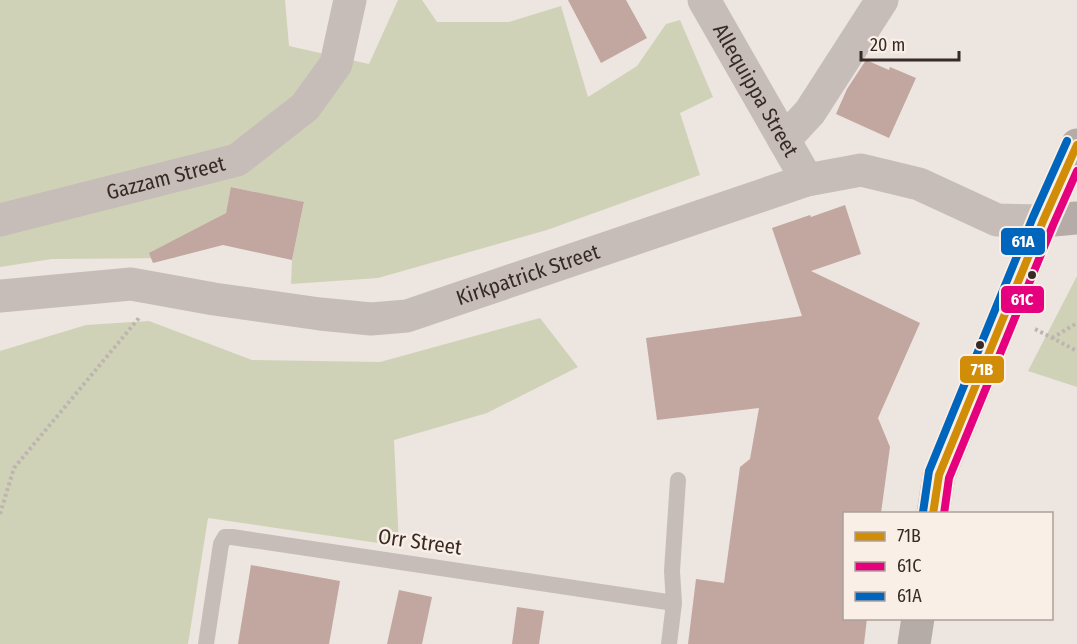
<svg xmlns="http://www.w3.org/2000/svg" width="1077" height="644" font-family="'Fira Sans Condensed',sans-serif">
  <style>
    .green { fill: #d0d2b8 }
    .building { fill: #c2a6a0 }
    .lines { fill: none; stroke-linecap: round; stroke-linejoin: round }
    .path { stroke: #beb5b1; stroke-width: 4; stroke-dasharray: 3 3; stroke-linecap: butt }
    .service { stroke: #c6bdb8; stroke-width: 16 }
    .minor { stroke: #c6bdb8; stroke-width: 33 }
    .tertiary { stroke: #c6bdb8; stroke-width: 33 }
    .primary { stroke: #b5aca8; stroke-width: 33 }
    .bus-1-casing { stroke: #faefe6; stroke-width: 12 }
    .bus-2-casing { stroke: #faefe6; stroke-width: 12 }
    .bus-3-casing { stroke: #faefe6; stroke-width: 12 }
    .bus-1 { stroke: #d18d08; stroke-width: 8 }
    .bus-2 { stroke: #e5007d; stroke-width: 8 }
    .bus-3 { stroke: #0065bd; stroke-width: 8 }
    .bus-dot { fill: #372a27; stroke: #faefe6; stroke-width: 2 }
    .labels { text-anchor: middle; stroke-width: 5; stroke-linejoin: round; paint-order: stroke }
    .street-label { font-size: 21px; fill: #372a27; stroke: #faefe6 }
    .line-badge { stroke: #faefe6; stroke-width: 2 }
    .badge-label { font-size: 16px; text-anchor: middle; font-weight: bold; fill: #fff }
  </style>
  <rect width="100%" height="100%" fill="#ede5df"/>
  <g class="green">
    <polygon points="0,0 285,0 289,46 369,64 398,0 422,0 437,22 509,22 561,6 588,97 637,66 666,24 680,20 713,97 680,113 700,175 547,230 378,278 291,284 292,260 304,203 232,187 226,213 179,238 175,258 52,259 0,267"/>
    <polygon points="1077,276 1077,387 1028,371"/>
    <polygon points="540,318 578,367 487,413 394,440 399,546 208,518 188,644 0,644 0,351 86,325 149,321 252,360 380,362"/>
  </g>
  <g class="building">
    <polygon points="568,0 626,0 647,38 601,63"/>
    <polygon points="866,60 889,70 890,67 916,78 889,138 836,114 847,89"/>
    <polygon points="231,187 304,202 292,260 223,245 153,263 149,253 226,213"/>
    <polygon points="845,205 861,254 811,271 920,323 878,418 890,447 881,513 844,513 844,618 867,618 864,644 688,644 696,579 724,583 740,467 750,459 759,408 657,420 646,338 802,316 772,228 810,215 811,217"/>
    <polygon points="251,565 340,581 329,644 238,644"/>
    <polygon points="399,590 432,597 422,644 387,644"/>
    <polygon points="517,607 544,611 539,644 512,644"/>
  </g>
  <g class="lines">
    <g class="path">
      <polyline points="1035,329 1077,351"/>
      <polyline points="1052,338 1077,323"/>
      <polyline points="0,514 14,468 139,318"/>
    </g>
    <g class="service">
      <polyline points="206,644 221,544 225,537 232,537 674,603"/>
      <polyline points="669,644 674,603 672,571 678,480"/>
    </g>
    <g class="minor">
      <path id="s1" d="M704,0L807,180"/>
      <polyline points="784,140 810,112 882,0"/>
      <path id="s2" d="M0,220L237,160L305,107L336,64L350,0"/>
    </g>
    <path class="tertiary" id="s3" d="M0,296L131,284L214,299L320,314L371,319L407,316L807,180L861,170L919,184L997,220L1043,221"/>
    <g class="primary">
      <polyline points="1043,221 1077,218"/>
      <polyline points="933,514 939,475 1043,221 1077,145"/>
      <polyline points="914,644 918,618"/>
    </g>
    <g class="bus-1-casing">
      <polyline id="bus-1" points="933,514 939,475 1043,221 1077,145"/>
    </g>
    <g class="bus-2-casing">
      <polyline id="bus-2" points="944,514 949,478 1053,225 1077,171"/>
    </g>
    <g class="bus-3-casing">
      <polyline id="bus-3" points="923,512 929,471 1033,217 1067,141"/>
    </g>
    <use href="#bus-1" class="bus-1"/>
    <use href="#bus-2" class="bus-2"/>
    <use href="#bus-3" class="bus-3"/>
  </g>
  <g class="bus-dot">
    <circle cx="1032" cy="275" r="5"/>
    <circle cx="980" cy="345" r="5"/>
  </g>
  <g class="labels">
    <g class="street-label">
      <text dy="7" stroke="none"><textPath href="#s1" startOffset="104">Allequippa Street</textPath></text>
      <text dy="7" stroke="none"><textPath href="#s2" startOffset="171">Gazzam Street</textPath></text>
      <text dy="7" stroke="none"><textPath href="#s3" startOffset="538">Kirkpatrick Street</textPath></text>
      <text transform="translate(420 542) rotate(8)" y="7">Orr Street</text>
    </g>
  </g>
  <g class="line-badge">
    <rect x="1000" y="227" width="46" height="29" rx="6" fill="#0065bd"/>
    <rect x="1000" y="285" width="45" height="29" rx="6" fill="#e5007d"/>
    <rect x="959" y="355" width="46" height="29" rx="6" fill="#d18d08"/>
  </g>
  <g class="badge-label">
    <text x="1023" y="247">61A</text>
    <text x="1022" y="305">61C</text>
    <text x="982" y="375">71B</text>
  </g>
  <rect x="843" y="512" width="210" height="108" fill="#faefe6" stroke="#aca09a" stroke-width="1.5"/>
  <rect x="855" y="532" width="30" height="9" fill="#d18d08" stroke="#aca09a" stroke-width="1.5"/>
  <text x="897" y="542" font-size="18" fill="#372a27">71B</text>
  <rect x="855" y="562" width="30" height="9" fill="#e5007d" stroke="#aca09a" stroke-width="1.5"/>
  <text x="897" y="572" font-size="18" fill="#372a27">61C</text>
  <rect x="855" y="592" width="30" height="9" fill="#0065bd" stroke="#aca09a" stroke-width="1.5"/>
  <text x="897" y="602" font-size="18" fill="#372a27">61A</text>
  <path d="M861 51v9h98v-9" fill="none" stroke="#372a27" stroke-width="3"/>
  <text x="870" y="51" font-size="18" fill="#372a27" stroke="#faefe6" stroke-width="4.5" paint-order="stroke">20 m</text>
</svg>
